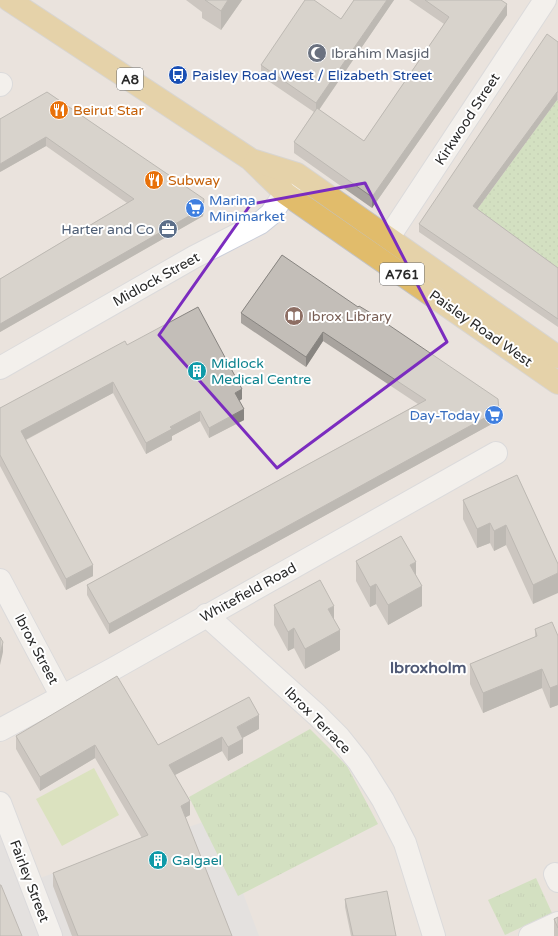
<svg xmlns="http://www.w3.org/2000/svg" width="558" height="936" font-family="'Varela Round',sans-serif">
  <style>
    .industrial { fill: #dedde3 }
    .park { fill: url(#park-tufts) }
    .garden { fill: url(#garden-dots) }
    .pitch { fill: #cae19c }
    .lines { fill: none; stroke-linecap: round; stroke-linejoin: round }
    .minor-casing { stroke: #cbcfda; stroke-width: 24 }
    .major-casing { stroke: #c3c3c3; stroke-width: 24 }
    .minor { stroke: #fff; stroke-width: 22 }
    .major { stroke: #e1bc6b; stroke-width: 22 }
    .wall { fill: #a8a39e }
    .shaded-wall { fill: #888581 }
    .building { fill: #c3beb8; stroke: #888581 }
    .marked { fill: none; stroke: #7b2cbf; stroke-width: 3; stroke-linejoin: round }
    .labels { text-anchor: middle; stroke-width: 4; stroke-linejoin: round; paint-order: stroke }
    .shield { fill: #fff; stroke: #696969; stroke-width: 1 }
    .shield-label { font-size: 13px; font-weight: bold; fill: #292929 }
    .worship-label { font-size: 14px; fill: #5b616d; stroke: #fff; text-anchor: start }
    .transit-label { font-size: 14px; fill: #164399; stroke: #fff; text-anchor: start }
    .food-label { font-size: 14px; fill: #c56008; stroke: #fff; text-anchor: start }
    .street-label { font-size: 14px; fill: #292929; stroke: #fff }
    .shop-label { font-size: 14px; fill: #366cbe; stroke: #fff; text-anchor: start }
    .service-label { font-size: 14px; fill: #4e5e75; stroke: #fff; text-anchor: end }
    .education-label { font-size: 14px; fill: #785e54; stroke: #fff; text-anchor: start }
    .culture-label { font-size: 14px; fill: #0d838f; stroke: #fff; text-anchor: start }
    .quarter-label { font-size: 16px; font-weight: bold; fill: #4f5975; stroke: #fff }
  </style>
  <defs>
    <pattern id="park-tufts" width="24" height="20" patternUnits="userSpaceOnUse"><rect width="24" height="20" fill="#b8db9f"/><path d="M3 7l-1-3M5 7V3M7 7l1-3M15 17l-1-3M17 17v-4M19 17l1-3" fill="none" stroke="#9ebc89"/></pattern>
    <pattern id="garden-dots" width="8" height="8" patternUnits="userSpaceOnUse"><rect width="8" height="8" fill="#b8db9f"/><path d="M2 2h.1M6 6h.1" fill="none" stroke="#9ebc89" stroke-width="1.8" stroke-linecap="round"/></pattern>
  </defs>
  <rect width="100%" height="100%" fill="#eae3dd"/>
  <polygon class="industrial" points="0,803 31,881 215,818 259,936 0,936"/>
  <g class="park">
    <polygon points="310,729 347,766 378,824 238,896 189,797"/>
    <polygon points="536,878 552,913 505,935 488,900"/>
  </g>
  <polygon class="garden" points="557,100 558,101 558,276 473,215"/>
  <polygon class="pitch" points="94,768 119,815 62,846 36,799"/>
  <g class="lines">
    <g class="minor-casing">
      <g id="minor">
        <polyline points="0,85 1,84"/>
        <polyline points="389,237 545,0"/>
        <polyline points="0,368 194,257 260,223 271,214 296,177"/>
        <polyline points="0,580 62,697"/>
        <polyline points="206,615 317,715 339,737 359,762 383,800 405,843 434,936"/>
        <polyline points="0,730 113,669 496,453"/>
        <polyline points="0,803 51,936"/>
        <polyline points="555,874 558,881"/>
        <polyline points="530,936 558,923"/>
      </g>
    </g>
    <g class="major-casing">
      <g id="major">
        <polyline points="9,0 250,159 286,194 558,383"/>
        <polyline points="255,161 297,174 558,357"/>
      </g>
    </g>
    <use href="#minor" class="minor"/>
    <use href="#major" class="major"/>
  </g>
  <g class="wall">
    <polygon points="186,0 242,0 221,30 202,18 202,12"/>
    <polygon points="354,0 394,0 319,110 364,141 444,24 409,0 501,0 507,15 372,208 294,153 294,142 314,112 261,76 261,65 341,19"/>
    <polygon points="558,42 558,101 557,100 477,209 558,268 558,327 419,232 419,224"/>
    <polygon points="47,92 204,207 203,216 0,332 0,279 127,203 46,146 0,172"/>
    <polygon points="282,255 499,420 109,634 87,595 87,585 418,404 323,341 306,367 241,323 241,313"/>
    <polygon points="127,345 242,399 239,401 244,420 209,438 200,421 172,436 172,440 146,454 113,393 26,440 93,576 66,590 0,466 0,408"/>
    <polygon points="517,475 558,564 533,604 506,545 494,551 490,543 477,548 463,519 463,500"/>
    <polygon points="356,561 416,575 422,606 388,625 376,604 370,607 356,581"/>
    <polygon points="274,605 334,619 340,650 305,669 294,648 288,651 274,625"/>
    <polygon points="535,629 558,636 558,705 550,708 542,688 483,713 470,684 470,664 535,637"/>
    <polygon points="259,729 242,738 243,753 228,761 222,751 175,775 190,815 185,817 232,936 72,936 53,886 53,873 142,838 95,758 40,791 16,749 16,736 158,745"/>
    <polygon points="345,899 396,936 351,936 345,907"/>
    <polygon points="558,917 558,936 554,936 554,919"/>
  </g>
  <g class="shaded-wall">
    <polygon points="228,0 242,0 221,30 221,11"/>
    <polygon points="387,0 394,0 316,114 316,103"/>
    <polygon points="507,4 507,15 372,208 372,197"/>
    <polygon points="557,92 557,100 473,215 473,206"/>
    <polygon points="46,137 46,146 0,172 0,164"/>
    <polygon points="204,199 204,207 203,216 0,332 0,324"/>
    <polygon points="323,332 323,341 306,367 306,357"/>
    <polygon points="113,382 113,393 21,442 21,431"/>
    <polygon points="242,389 242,399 235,403 235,393"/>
    <polygon points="244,409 244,420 209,438 209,428"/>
    <polygon points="499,410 499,420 109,634 109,624"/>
    <polygon points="200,411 200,421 172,436 172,440 146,454 146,443 170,427"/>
    <polygon points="490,523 490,543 477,548 477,529"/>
    <polygon points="506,525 506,545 494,551 494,531"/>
    <polygon points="416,562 416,582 410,565"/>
    <polygon points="93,565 93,576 66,590 66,579"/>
    <polygon points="558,573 558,593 533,604 533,585"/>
    <polygon points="376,584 376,604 370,607 370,587"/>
    <polygon points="422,586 422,606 388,625 388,605"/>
    <polygon points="334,606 334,625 328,609"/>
    <polygon points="294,628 294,648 288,651 288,632"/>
    <polygon points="340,630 340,650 305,669 305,649"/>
    <polygon points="3,642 3,652 0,665 0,654"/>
    <polygon points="542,669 542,688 483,713 483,693"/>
    <polygon points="558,685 558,705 550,708 550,688"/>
    <polygon points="259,715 259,729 237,741 237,727"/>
    <polygon points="222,737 222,751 169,778 169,765"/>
    <polygon points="243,739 243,753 228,761 228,747"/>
    <polygon points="95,745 95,758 40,791 40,777"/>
    <polygon points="190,801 190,815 181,820 181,806"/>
  </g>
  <g class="building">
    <polygon points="205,0 228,0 221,11"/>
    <polygon points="305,0 314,0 341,19 354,0 387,0 316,103 261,65"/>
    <polygon points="425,0 501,0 507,4 372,197 294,142 317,108 364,141 449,17"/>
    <polygon points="547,34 558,42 558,92 557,92 473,206 558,268 558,319 419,224"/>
    <polygon points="47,92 204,199 203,208 0,324 0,279 134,199 46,137 0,164 0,119"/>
    <polygon points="282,255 358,307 359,306 374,315 498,399 499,410 109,624 87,585 426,400 323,332 306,357 241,313"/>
    <polygon points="198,307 242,389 235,393 244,409 209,428 200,411 170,427 172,429 146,443 113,382 21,431 93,565 66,579 0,455 0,408 125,341 127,345"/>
    <polygon points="517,475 558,564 558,573 533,585 506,525 494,531 490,523 477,529 463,500"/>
    <polygon points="401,536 416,562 410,565 422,586 388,605 376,584 370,587 356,561"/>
    <polygon points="320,580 334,606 328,609 340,630 305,649 294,628 288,632 274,605"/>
    <polygon points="552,622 558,636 558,685 550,688 542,669 483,693 470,664 537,636 535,629"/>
    <polygon points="0,637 3,642 0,654"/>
    <polygon points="117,676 158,745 249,697 259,715 237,727 243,739 228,747 222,737 169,765 190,801 181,806 232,936 78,936 53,873 148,835 95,745 40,777 16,736"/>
    <polygon points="0,885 1,885 22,936 0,936"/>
    <polygon points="387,891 396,936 353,936 345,899"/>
    <polygon points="558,917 558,928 554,919"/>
  </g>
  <path d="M0 0H558V936H0ZM365,183L447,342L277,468L159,335L251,204Z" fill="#eae3dd" fill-opacity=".55" fill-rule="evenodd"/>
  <path class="marked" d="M365,183L447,342L277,468L159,335L251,204Z"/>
  <defs>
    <g id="mosque-disc" transform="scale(1)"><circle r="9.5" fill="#6b7280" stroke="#fff"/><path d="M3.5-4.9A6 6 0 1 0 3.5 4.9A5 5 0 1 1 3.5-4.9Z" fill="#fff"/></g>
    <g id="bus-disc" transform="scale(1)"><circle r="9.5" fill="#1a4fb4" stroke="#fff"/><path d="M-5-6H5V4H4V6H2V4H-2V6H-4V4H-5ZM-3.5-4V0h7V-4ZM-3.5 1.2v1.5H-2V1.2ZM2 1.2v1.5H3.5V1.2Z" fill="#fff"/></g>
    <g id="restaurant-disc" transform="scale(1)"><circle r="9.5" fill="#e8710a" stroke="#fff"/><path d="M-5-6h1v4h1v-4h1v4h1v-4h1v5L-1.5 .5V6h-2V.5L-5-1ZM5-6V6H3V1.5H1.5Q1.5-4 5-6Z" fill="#fff"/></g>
    <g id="supermarket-disc" transform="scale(1)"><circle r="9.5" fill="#3f7fe0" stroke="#fff"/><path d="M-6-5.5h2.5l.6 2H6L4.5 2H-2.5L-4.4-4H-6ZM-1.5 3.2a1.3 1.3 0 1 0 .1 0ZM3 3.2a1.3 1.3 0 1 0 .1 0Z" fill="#fff"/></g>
    <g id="office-disc" transform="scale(1)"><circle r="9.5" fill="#5c6f8a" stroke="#fff"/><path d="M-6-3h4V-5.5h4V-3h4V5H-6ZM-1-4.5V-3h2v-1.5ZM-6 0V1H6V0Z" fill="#fff"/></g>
    <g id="library-disc" transform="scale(1)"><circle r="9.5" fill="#8d6e63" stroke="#fff"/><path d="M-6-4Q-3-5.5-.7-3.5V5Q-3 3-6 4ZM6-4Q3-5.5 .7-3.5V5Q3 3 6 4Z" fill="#fff"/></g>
    <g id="building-disc" transform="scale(1)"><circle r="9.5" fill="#0f9aa8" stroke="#fff"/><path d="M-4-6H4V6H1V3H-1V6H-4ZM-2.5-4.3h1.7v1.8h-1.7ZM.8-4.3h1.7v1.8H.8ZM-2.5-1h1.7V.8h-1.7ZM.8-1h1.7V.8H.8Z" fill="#fff"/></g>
  </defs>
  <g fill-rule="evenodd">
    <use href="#mosque-disc" x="317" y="53"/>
    <use href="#bus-disc" x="178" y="75"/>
    <use href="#restaurant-disc" x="59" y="110"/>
    <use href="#restaurant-disc" x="154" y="180"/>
    <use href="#supermarket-disc" x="195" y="208"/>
    <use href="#office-disc" x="168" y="229"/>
    <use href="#library-disc" x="294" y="316"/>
    <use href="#building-disc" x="197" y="371"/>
    <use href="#supermarket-disc" x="494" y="415"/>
    <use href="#building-disc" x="158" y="860"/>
  </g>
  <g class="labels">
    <g class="shield">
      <rect x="117" y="68" width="26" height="22" rx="3"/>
      <rect x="380" y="263" width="44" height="22" rx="3"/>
    </g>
    <g class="shield-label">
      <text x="130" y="84">A8</text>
      <text x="402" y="279">A761</text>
    </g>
    <g class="worship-label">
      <text x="331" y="58">Ibrahim Masjid</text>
    </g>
    <g class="transit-label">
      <text x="192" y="80">Paisley Road West / Elizabeth Street</text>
    </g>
    <g class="food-label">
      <text x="73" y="115">Beirut Star</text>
      <text x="168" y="185">Subway</text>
    </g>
    <g class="street-label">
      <text transform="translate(467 119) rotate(-57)" y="5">Kirkwood Street</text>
      <text transform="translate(156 279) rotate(-29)" y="5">Midlock Street</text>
      <text transform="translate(481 328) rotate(35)" y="5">Paisley Road West</text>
      <text transform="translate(248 592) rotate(-29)" y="5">Whitefield Road</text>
      <text transform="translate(37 649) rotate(62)" y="5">Ibrox Street</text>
      <text transform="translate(318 720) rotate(45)" y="5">Ibrox Terrace</text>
      <text transform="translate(30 881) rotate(69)" y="5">Fairley Street</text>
    </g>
    <g class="shop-label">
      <text x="209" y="205">Marina<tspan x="209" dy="16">Minimarket</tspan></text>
      <text x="480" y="420" text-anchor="end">Day-Today</text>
    </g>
    <g class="service-label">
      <text x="154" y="234">Harter and Co</text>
    </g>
    <g class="education-label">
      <text x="308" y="321">Ibrox Library</text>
    </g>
    <g class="culture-label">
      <text x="211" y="368">Midlock<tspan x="211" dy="16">Medical Centre</tspan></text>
      <text x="172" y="865">Galgael</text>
    </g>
    <g class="quarter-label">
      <text x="428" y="673">Ibroxholm</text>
    </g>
  </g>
</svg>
